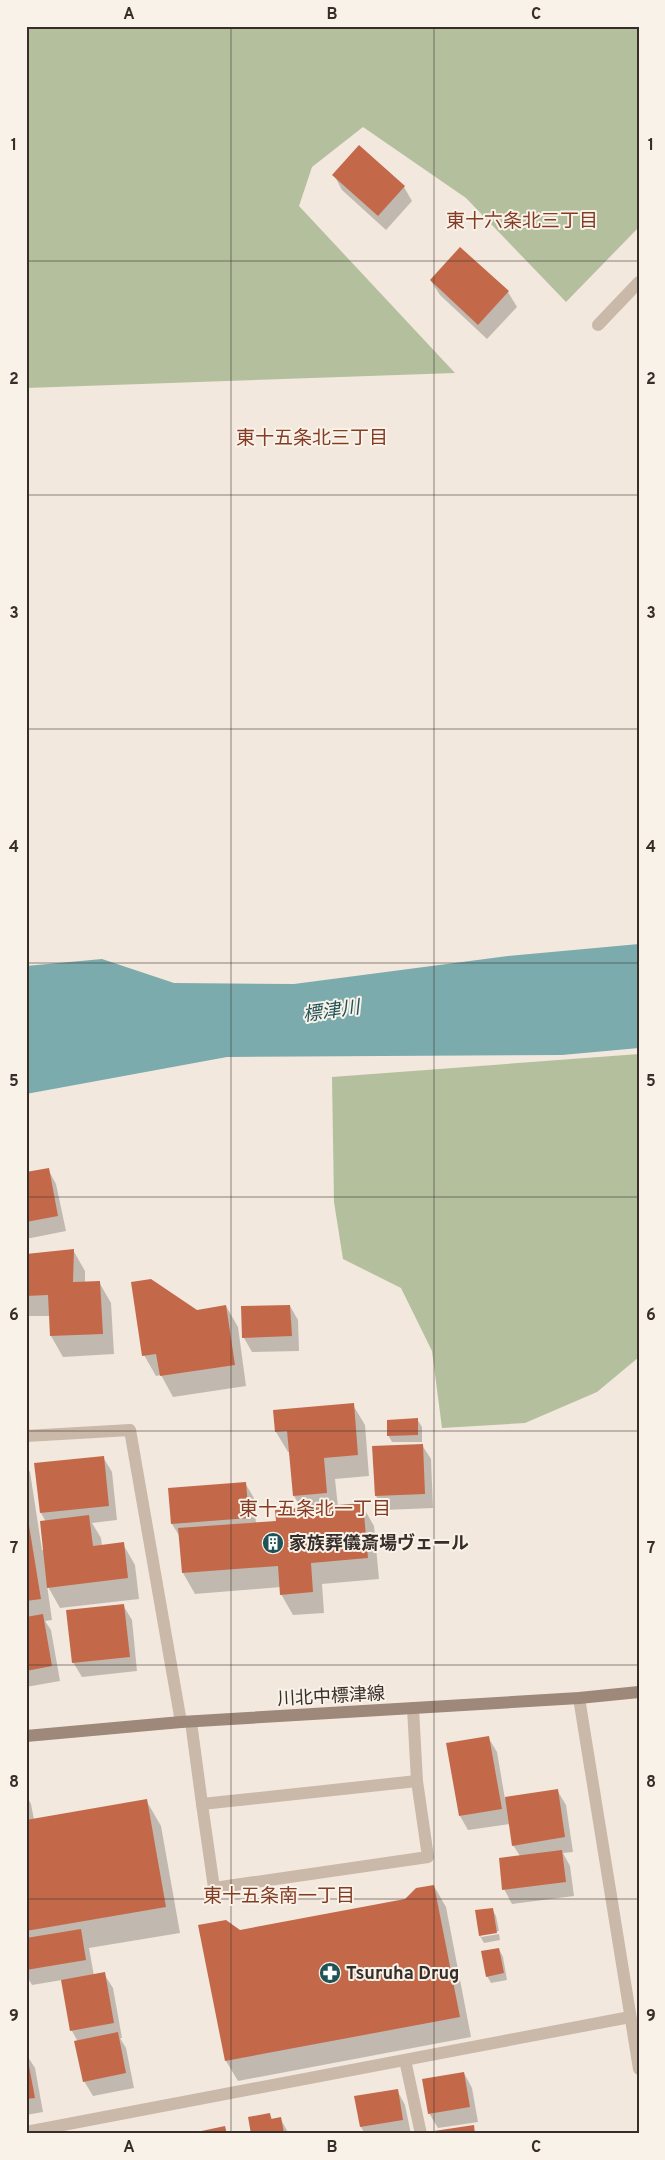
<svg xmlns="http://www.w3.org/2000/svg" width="665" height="2160" font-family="Overpass,'Noto Sans JP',sans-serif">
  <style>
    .green { fill: #b4c09d }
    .water { fill: #7cabae }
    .shadow { fill: #0003 }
    .building { fill: #c3694a }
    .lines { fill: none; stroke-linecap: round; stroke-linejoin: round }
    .service { stroke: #cab8a9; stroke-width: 12 }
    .minor { stroke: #cab8a9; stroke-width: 12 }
    .secondary { stroke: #9d887a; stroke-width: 12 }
    .grid { fill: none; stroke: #372d29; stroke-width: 1; stroke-opacity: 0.55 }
    .labels { text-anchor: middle; stroke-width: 4; stroke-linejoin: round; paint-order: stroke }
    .poi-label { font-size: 18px; font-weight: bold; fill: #372d29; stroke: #f9f2e9; text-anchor: start }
    .street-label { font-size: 18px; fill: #372d29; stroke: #f9f2e9 }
    .neighbourhood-label { font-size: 19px; fill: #843c24; stroke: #f9f2e9 }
    .water-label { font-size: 19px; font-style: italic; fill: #1f5357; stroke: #f9f2e9 }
    .neatline { fill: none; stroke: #372d29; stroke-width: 2 }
    .grid-label { font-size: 16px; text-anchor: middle; font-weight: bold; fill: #372d29 }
  </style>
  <rect width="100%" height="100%" fill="#f2e8dd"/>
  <g class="green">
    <polygon points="26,26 639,26 639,227 566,302 466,198 363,127 312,167 299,206 455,373 26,388"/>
    <polygon points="639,1054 639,1357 597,1392 525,1423 442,1428 432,1351 401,1288 343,1259 334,1202 332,1077"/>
  </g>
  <polygon class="water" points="639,944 639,1048 562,1055 227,1057 26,1094 26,966 102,959 174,983 294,984 508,956"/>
  <g class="shadow">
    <polygon points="334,175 404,187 412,201 386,230 342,190"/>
    <polygon points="461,249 508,292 517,307 487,339 440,295 431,281"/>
    <polygon points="48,1169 56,1184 66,1231 26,1239 26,1173"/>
    <polygon points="73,1250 85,1271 85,1283 99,1282 111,1303 114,1354 63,1357 51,1336 50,1316 26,1316 26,1255"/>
    <polygon points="226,1306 238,1327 246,1386 173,1397 161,1375 156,1376 144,1355 197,1311"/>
    <polygon points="290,1306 298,1320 299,1351 252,1352 244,1338"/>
    <polygon points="353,1405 365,1425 369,1476 335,1479 338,1507 362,1505 374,1526 379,1579 322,1584 324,1613 293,1615 281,1594 281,1587 195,1594 183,1573 180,1537 172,1524 245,1483 254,1498 256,1524 277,1522 302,1509 294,1496 290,1452 288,1452 276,1432"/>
    <polygon points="417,1419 422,1427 422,1442 392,1442 388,1435"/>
    <polygon points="422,1445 431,1459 433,1508 384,1510 376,1496"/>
    <polygon points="103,1457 112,1472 117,1520 92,1523 101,1538 102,1546 123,1544 135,1565 139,1599 60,1608 47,1585 52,1620 45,1621 51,1630 60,1681 26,1687 26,1465 30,1472 42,1550 44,1550 46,1522 41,1513"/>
    <polygon points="123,1605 132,1620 137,1671 82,1677 73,1662"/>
    <polygon points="488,1737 497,1752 505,1799 557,1790 566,1805 573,1852 563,1853 570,1866 574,1896 512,1904 504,1889 520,1856 513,1845 510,1824 468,1830 460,1816"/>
    <polygon points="26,1795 31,1804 34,1820 146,1800 161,1826 180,1933 89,1948 94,1976 104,1974 113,1988 122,2038 120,2038 126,2048 134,2088 93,2096 84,2081 78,2042 72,2031 62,1980 32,1985 26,1975"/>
    <polygon points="434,1886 446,1907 471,2037 238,2081 226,2061 239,1932 406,1900"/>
    <polygon points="492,1909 496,1916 499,1931 481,1934 481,1937 499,1934 500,1940 484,1943 480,1936"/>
    <polygon points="499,1949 503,1957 507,1980 491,1983 487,1976"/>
    <polygon points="26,2054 35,2068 43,2112 26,2115"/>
    <polygon points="464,2073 472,2088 478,2122 438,2128 429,2113"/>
    <polygon points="397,2090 405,2105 411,2134 365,2134 361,2127 356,2097"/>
    <polygon points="270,2115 273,2120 280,2118 289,2134 252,2134"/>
  </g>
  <g class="building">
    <polygon points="359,145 405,186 378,216 332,175"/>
    <polygon points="460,247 509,291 478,325 430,280"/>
    <polygon points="49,1168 58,1216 26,1222 26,1172"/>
    <polygon points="74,1249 73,1282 100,1281 103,1334 50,1336 48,1295 26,1296 26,1254"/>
    <polygon points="151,1279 197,1310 226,1305 235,1365 160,1376 156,1354 142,1356 131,1282"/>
    <polygon points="290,1305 292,1336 242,1338 241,1306"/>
    <polygon points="354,1403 358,1455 324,1458 327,1493 293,1496 287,1431 275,1432 273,1410"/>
    <polygon points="418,1418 418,1435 387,1436 387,1420"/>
    <polygon points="423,1444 425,1494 375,1496 372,1446"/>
    <polygon points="104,1456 109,1506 40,1513 34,1463"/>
    <polygon points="246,1482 249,1518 171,1524 168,1488"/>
    <polygon points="363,1503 368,1558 311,1563 313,1592 280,1595 278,1566 182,1573 178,1528 276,1521 275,1510"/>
    <polygon points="26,1507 41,1599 26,1601"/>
    <polygon points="89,1515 93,1546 124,1542 128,1578 47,1588 40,1521"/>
    <polygon points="124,1604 130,1657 72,1663 66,1610"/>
    <polygon points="43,1614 52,1666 26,1671 26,1617"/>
    <polygon points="489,1736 502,1809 459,1816 446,1743"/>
    <polygon points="558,1789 565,1837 512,1846 505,1797"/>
    <polygon points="147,1799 166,1907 26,1931 26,1820"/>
    <polygon points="562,1850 566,1882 502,1890 499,1858"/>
    <polygon points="434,1885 460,2017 225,2061 198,1925 226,1920 240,1930 405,1899 416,1888"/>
    <polygon points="493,1908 497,1933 479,1936 475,1910"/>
    <polygon points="81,1929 86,1960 26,1970 26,1938"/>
    <polygon points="499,1948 504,1973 486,1977 481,1951"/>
    <polygon points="105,1972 114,2023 70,2031 61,1980"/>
    <polygon points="118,2032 126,2073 83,2082 74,2041"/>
    <polygon points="26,2050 35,2098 26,2099"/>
    <polygon points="464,2072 470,2107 428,2114 422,2079"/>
    <polygon points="398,2089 403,2120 360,2127 354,2096"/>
    <polygon points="270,2113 271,2119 281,2117 284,2133 251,2134 248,2117"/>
    <polygon points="474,2125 475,2134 434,2134 434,2131"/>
    <polygon points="225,2126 227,2134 192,2134 192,2133"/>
  </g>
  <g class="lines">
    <g class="service">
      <polyline points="191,1722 202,1804 417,1781 413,1708"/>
      <polyline points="202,1804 214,1888 428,1857 417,1781"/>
      <polyline points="405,2060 421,2134"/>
    </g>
    <g class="minor">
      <polyline points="598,325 639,282"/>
      <polyline points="26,1436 130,1430 181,1722"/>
      <polyline points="579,1698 639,2069"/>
      <polyline points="26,2132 630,2017"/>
    </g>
    <polyline class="secondary" points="26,1736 181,1722 579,1698 639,1692"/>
  </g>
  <path class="grid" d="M231,26V2134M434,26V2134M26,261H639M26,495H639M26,729H639M26,963H639M26,1197H639M26,1431H639M26,1665H639M26,1899H639"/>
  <defs>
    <g id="building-disc" transform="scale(1.125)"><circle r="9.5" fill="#1f5357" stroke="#f9f2e9"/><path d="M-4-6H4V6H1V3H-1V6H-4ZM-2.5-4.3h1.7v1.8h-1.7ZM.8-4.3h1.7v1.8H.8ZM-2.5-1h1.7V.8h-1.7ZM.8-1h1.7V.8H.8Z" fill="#fff"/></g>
    <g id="pharmacy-disc" transform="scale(1.125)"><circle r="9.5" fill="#1f5357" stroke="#f9f2e9"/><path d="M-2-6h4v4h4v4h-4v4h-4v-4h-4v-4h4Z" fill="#fff"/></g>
  </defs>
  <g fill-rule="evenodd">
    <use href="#building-disc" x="273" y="1543"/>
    <use href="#pharmacy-disc" x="330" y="1973"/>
  </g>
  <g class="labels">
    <g class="poi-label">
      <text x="289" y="1549">家族葬儀斎場ヴェール</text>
      <text x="346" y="1979">Tsuruha Drug</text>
    </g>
    <g class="street-label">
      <text transform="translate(331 1696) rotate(-3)" y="6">川北中標津線</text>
    </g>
    <g class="neighbourhood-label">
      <text x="522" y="227">東十六条北三丁目</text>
      <text x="312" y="444">東十五条北三丁目</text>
      <text x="315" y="1515">東十五条北一丁目</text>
      <text x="279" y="1902">東十五条南一丁目</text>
    </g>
    <g class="water-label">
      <text transform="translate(331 1010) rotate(-8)" y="7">標津川</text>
    </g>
  </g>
  <rect width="665" height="2160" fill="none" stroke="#f9f2e9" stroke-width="55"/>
  <rect x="28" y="28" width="610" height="2104" class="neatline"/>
  <g class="grid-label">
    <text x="129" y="19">A</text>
    <text x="332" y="19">B</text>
    <text x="536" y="19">C</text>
    <text x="14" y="150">1</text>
    <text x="651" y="150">1</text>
    <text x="14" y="384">2</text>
    <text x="651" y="384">2</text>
    <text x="14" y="618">3</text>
    <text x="651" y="618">3</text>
    <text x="14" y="852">4</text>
    <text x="651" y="852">4</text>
    <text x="14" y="1086">5</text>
    <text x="651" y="1086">5</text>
    <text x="14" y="1320">6</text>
    <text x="651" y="1320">6</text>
    <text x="14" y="1553">7</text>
    <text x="651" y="1553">7</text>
    <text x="14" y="1787">8</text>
    <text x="651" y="1787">8</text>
    <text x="14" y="2021">9</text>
    <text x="651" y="2021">9</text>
    <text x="129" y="2152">A</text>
    <text x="332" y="2152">B</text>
    <text x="536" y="2152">C</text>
  </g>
</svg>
